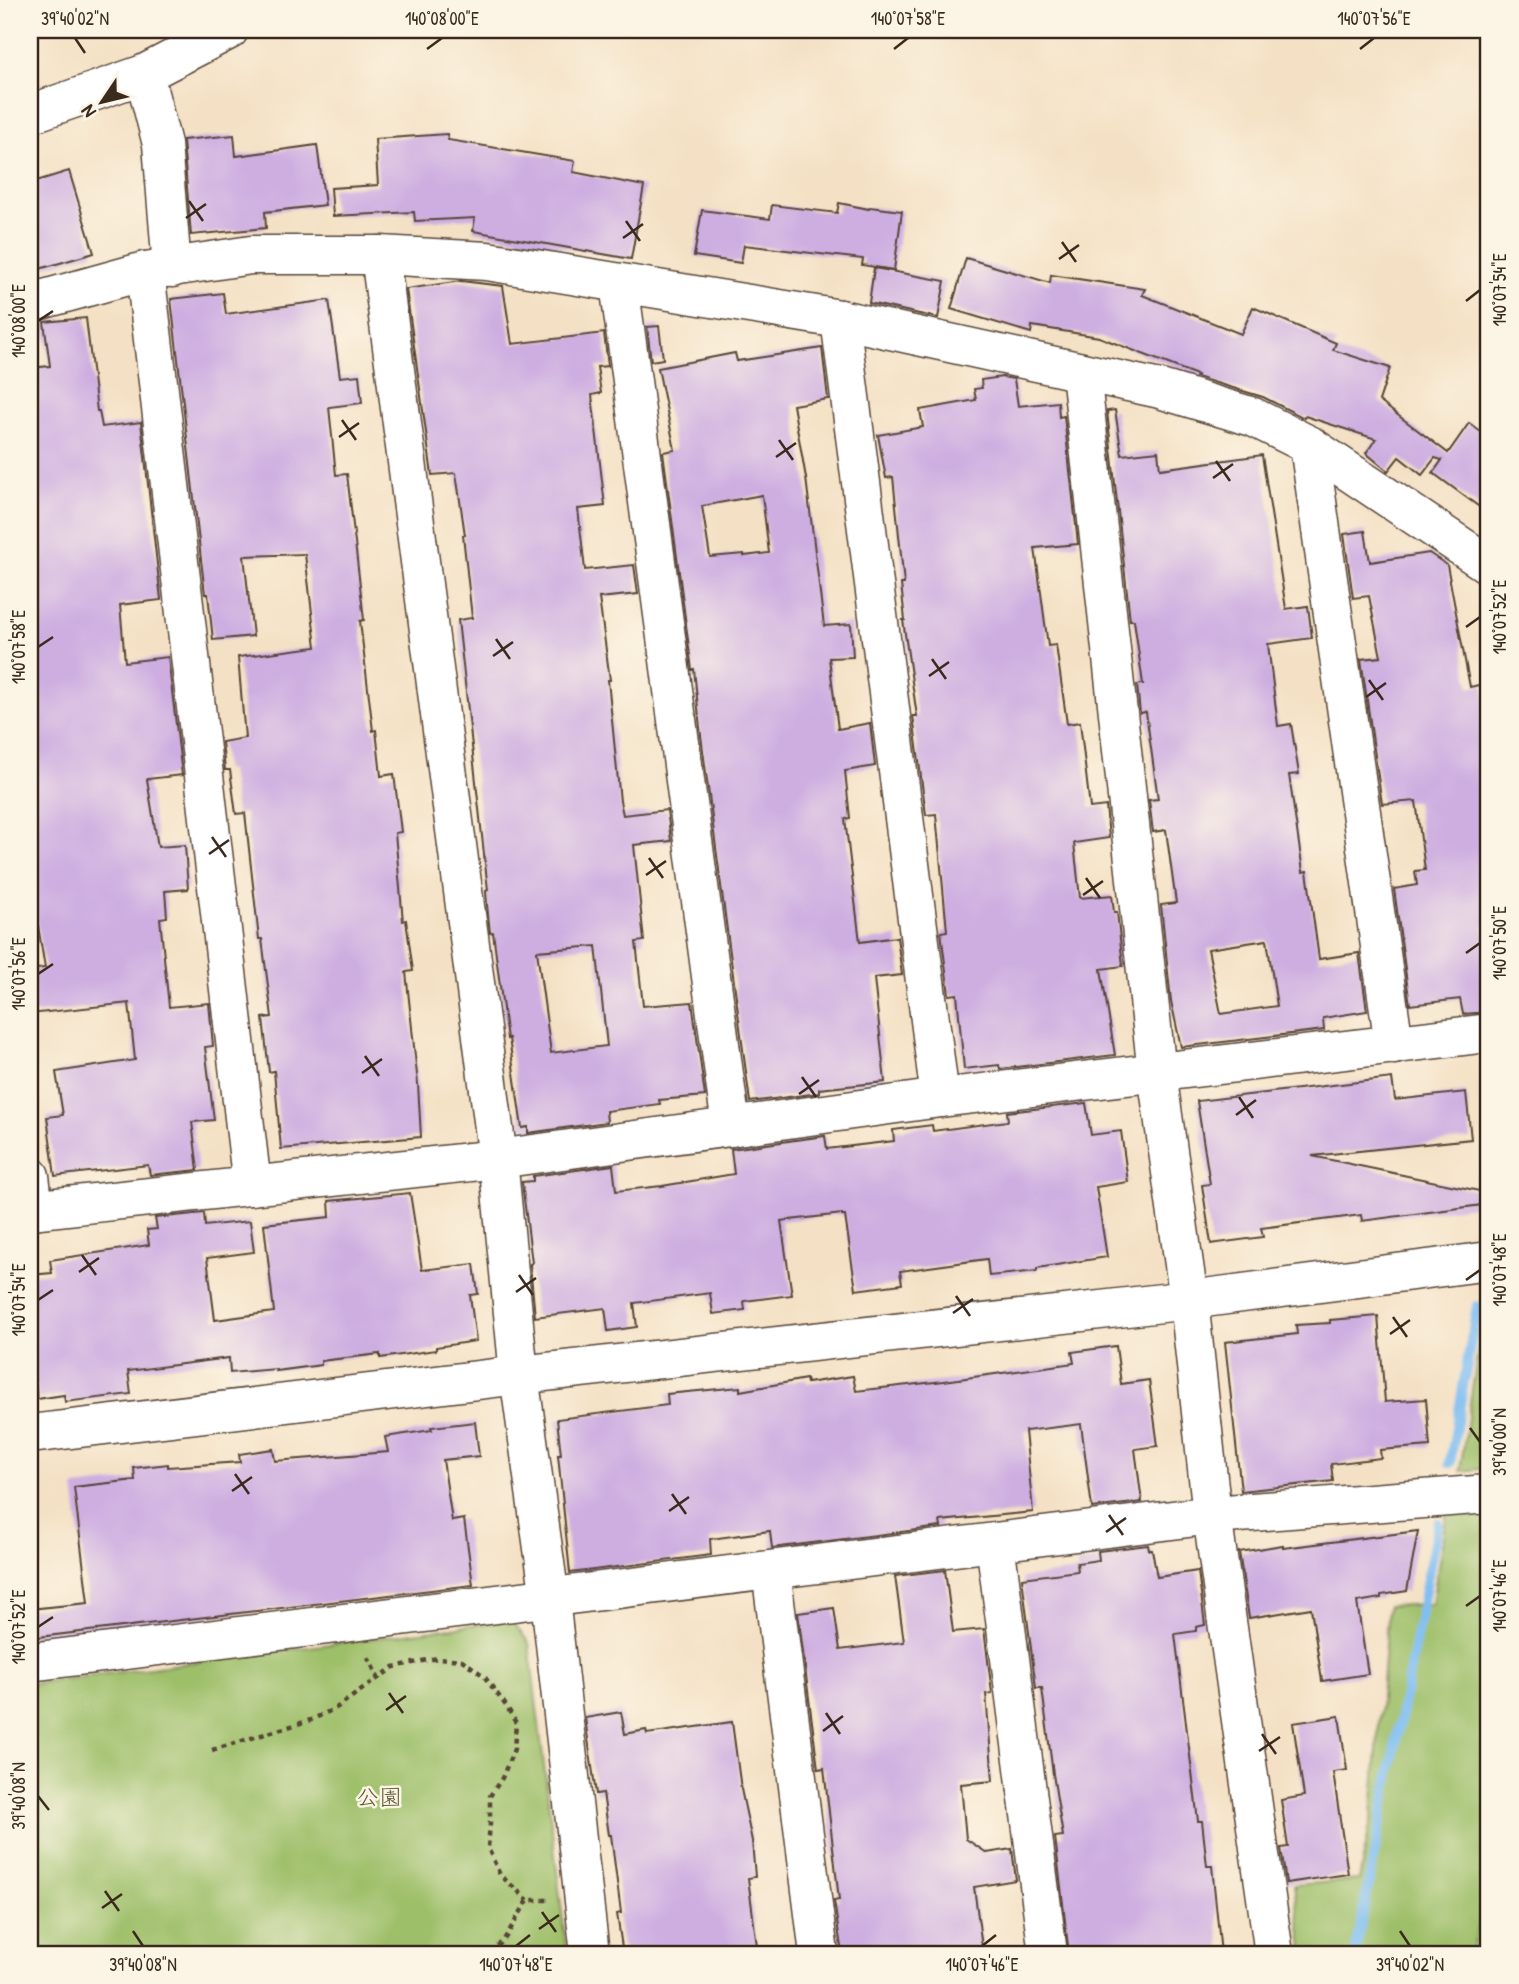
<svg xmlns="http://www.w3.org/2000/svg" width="1519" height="1984" font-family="'Patrick Hand','Klee One',sans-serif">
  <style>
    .green { fill: #9ebf69; stroke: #6c7444; stroke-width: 2 }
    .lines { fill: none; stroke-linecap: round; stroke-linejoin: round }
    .stream { stroke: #7dbdf2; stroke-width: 10 }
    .building { fill: #ceaee1; fill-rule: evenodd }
    .minor-casing { stroke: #574537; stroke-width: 41 }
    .tertiary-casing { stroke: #574537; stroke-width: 41 }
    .path { stroke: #574537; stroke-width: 4.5; stroke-dasharray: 5 5; stroke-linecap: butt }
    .minor { stroke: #fff; stroke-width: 38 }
    .tertiary { stroke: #fff; stroke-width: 38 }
    .ticks { fill: none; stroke: #3b2a1e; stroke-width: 2.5 }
    .labels { text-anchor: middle; stroke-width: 5; stroke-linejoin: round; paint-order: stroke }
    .park-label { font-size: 23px; fill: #595734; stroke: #fcf5e5 }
    .neatline { fill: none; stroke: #3b2a1e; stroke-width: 2.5 }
    .ticks-label { font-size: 18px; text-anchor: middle; fill: #3b2a1e }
  </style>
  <rect width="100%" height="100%" fill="#fcf5e5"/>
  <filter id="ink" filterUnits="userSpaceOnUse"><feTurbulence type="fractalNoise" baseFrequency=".0143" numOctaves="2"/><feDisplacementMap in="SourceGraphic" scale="14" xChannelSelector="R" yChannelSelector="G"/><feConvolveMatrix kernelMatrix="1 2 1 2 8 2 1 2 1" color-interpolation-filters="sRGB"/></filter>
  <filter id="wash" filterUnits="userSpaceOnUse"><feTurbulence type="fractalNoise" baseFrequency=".00686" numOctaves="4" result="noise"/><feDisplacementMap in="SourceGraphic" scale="28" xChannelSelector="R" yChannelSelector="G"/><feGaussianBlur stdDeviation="1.57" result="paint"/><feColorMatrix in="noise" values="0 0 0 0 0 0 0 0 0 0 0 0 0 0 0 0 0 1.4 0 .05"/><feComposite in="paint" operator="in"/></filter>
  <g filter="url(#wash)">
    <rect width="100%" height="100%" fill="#f4e1c5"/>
    <g class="green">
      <polygon points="1489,1163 1489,1238 1477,1238"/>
      <polygon points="1489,1289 1489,1468 1460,1471 1487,1290"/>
      <polygon points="1489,1507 1489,1869 1472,1954 1304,1954 1294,1885 1359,1880 1372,1815 1388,1606 1432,1604 1447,1512"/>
      <polygon points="511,1620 529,1643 567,1954 30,1954 30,1684"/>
    </g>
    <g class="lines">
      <g class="stream">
        <polyline points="1450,1463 1477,1306"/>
        <polyline points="1355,1954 1438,1523"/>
      </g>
    </g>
    <g id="blocks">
      <g class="building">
        <polygon points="447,134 448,140 575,161 573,172 644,186 631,259 473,231 475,218 415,221 414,212 333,216 331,188 378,185 375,139"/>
        <polygon points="234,135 236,156 317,145 325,205 265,212 266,228 191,235 183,140"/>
        <polygon points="69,171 94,253 36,270 30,249 30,183"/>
        <polygon points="839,203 869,209 870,207 902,211 894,270 862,265 863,259 744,245 741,263 694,256 702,210 770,219 772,205 837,213"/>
        <polygon points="966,258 1050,283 1051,275 1145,289 1142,295 1241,334 1253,307 1336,343 1333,350 1390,368 1379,401 1448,453 1469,423 1489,438 1489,514 1433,473 1442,460 1435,458 1422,475 1399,457 1388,471 1366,453 1376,439 1305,416 1304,418 1263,397 1196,377 1197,375 1099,337 1032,326 1031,333 951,309"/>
        <polygon points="874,268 945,281 938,318 869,303"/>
        <path d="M461,281L503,286L512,344L604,333L608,366L597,367L601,393L592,395L605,506L578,509L585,570L634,565L638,594L599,598L610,680H608L620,801L623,815L667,810L671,841L634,845L644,941L636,942L643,1006L692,1002L705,1096L659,1100L660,1104L606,1111L607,1122L528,1133V1127L522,1128L509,1038L507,1039L493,932L490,933L487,905L486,891L488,890L458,620L472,618L463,535H465L456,473L432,475L406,289ZM596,946L607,1046L551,1053L537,951Z"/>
        <polygon points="223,293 226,314 329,300 340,377 359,375 362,403 329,407 336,475 347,474 364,620 360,621 373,731 376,730 381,776 394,774 401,832 395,833 403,921 406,920 413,971 406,972 418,1084 421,1137 281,1149 274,1071 269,1072 263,1018 272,1017 262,939 259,939 245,813 236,814 230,770 225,770 222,742 245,738 238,657 316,647 305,554 244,556 253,636 213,640 208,594 205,594 171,299"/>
        <polygon points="86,318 97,411 99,411 102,427 141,422 161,600 120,605 125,662 168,657 182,775 147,779 158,847 185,845 188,889 165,891 167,917 160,918 169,1007 209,1003 213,1046 205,1047 214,1120 192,1122 198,1170 150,1175 148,1165 55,1176 47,1117 63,1115 56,1072 135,1060 129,1003 30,1014 30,970 45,968 30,878 30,368 50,366 44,322"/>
        <polygon points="659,326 663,359 651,361 647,327"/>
        <path d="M822,348L828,399L793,405L806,478L824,626L851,624L853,657L829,658L838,729L870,723L875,766L845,771L850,818L845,819L860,942L897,937L902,975L874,978L885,1082L819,1089V1093L750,1102L700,728L694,669L692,670L663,452L675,450L658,368L735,353L737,361ZM762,495L769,553L744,556V554L710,557L702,506Z"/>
        <polygon points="1002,377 1014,379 1018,406 1058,402 1059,417 1064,416 1078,544 1035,548 1048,646 1056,645 1067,724 1080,722 1090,808 1106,806 1109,838 1074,843 1080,898 1112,895 1114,912 1117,912 1123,966 1101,969 1115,1055 1000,1069 999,1065 964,1069 957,994 949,995 941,932 947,931 936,814 926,815 913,716 917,716 903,620 905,620 901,584 904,584 893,477 886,478 878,435 923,427 920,410 976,400 974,389 982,388 981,380"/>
        <path d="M1115,410L1122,455L1158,451L1160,469L1262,455L1286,609L1308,606L1312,638L1268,644L1278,726L1291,724L1299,774L1289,775L1303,872L1307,871L1319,959L1359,953L1367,1011L1323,1018L1324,1030L1181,1047L1171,1001L1161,905L1176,903L1166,830L1153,832L1149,800L1158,799L1146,712L1140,713L1137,685L1143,684L1134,620H1130L1107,411ZM1267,940L1277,1006L1221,1014L1208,949Z"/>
        <polygon points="1365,531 1370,562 1429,553 1447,565 1470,687 1483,684 1489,715 1489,926 1483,926 1489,959 1489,1012 1463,1014 1460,999 1410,1005 1394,889 1417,885 1415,871 1425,870 1416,801 1382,804 1361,659 1381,657 1369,596 1353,598 1344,534"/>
        <polygon points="1392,1078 1395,1100 1466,1092 1471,1139 1312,1156 1489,1193 1489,1204 1362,1221 1361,1215 1261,1228 1263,1237 1211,1244 1202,1185 1210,1184 1197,1101"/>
        <polygon points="1086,1103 1091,1135 1121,1131 1128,1182 1096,1187 1107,1257 1037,1268 1037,1271 989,1276 987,1259 900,1271 902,1284 856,1290 845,1216 842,1216 842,1214 781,1221 792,1295 744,1301 745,1310 713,1314 710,1293 634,1303 637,1327 608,1331 605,1308 535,1317 530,1264 532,1263 522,1182 533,1181 533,1176 613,1165 616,1191 662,1186 734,1174 731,1149 825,1136 827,1149 894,1141 893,1130 932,1125 933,1131 1008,1121 1007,1112"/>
        <polygon points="410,1193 422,1270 474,1264 478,1294 470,1295 476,1341 436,1347 436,1350 380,1358 380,1354 321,1361 321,1365 276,1371 276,1369 230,1373 229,1358 128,1371 131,1394 65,1402 64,1395 37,1399 30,1349 30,1275 52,1273 50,1260 149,1245 147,1230 157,1229 155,1218 204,1213 205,1226 250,1221 254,1252 207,1258 215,1320 274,1312 264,1224 330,1217 329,1201"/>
        <polygon points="1378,1316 1385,1402 1426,1399 1430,1446 1380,1450 1381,1458 1331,1464 1333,1481 1241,1491 1225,1342 1297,1334 1296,1325 1330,1323 1330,1320"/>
        <polygon points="1116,1346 1121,1384 1149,1380 1158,1446 1135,1449 1142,1502 1092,1508 1081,1424 1025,1431 1033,1512 940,1521 941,1527 772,1548 770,1531 710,1539 711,1555 570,1573 558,1455 561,1455 557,1419 668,1405 667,1394 740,1387 740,1391 806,1379 807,1383 853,1376 856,1391 944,1381 1074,1363 1072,1352"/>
        <polygon points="475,1422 479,1456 443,1460 452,1521 464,1519 473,1585 30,1638 30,1609 88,1603 74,1487 135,1480 134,1468 168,1464 168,1467 240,1462 239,1454 273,1449 275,1461 388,1452 385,1437 432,1430 431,1427"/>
        <polygon points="1418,1531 1407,1591 1381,1595 1381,1598 1357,1602 1368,1674 1322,1681 1311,1608 1249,1618 1239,1552 1283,1545 1283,1548"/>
        <polygon points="1148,1545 1149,1550 1152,1550 1157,1577 1198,1571 1205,1625 1196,1627 1196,1631 1175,1634 1198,1821 1202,1821 1207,1866 1212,1866 1221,1954 1069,1954 1055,1837 1063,1836 1053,1774 1042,1688 1036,1688 1022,1578 1078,1571 1077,1563 1099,1560 1098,1551"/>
        <polygon points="945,1570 953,1632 984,1629 992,1693 986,1694 993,1781 961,1784 966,1839 987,1853 1012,1849 1016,1880 974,1887 983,1954 842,1954 834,1901 839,1900 824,1768 818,1769 798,1613 834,1608 840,1650 904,1642 895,1576"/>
        <polygon points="621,1712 625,1734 646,1730 647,1734 732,1722 741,1789 752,1841 755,1877 748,1878 758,1954 623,1954 617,1914 621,1913 611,1835 609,1835 603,1793 596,1794 585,1718"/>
        <polygon points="1339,1716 1347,1770 1333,1772 1348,1874 1286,1883 1281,1848 1288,1847 1281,1800 1304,1796 1293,1723"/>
      </g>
    </g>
  </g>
  <g filter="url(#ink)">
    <use href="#blocks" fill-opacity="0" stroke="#574537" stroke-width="2"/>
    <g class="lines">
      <g class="minor-casing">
        <g id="minor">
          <polyline points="30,114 144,74"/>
          <polyline points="380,255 498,1159 519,1375 550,1599 590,1954"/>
          <polyline points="172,268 162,144 144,74 229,30"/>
          <polyline points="145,271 252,1186"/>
          <polyline points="619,283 731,1127"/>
          <polyline points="30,303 145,271 251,255 380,255 487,261 840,319 1160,389 1253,417 1309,445 1489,565"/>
          <polyline points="840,319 940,1098"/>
          <polyline points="1081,372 1157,1073 1189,1300 1212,1515 1274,1954"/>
          <polyline points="1309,445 1394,1045"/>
          <polyline points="30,1176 34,1210"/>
          <polyline points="30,1210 498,1159 940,1098 1489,1033"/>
          <polyline points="995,1542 1048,1954"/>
          <polyline points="771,1570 819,1954"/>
          <polyline points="30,1662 1212,1515 1489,1494"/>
        </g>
      </g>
      <g class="tertiary-casing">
        <polyline id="tertiary" points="30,1434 519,1375 1189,1300 1489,1261"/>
      </g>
      <g class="path">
        <polyline points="368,1657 378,1678"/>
        <polyline points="212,1750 311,1720 336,1708 394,1667 437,1658 462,1660 484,1676 507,1707 516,1723 514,1749 502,1778 490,1796 490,1823 488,1848 500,1875 528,1900"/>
        <polyline points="491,1954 505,1938 528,1900 548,1900"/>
      </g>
      <use href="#minor" class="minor"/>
      <use href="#tertiary" class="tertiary"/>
    </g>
  </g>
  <path class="ticks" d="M75,38L85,53M427,49L442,38M894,49L908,38M1360,49L1374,38M189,201L203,221M186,218L206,204M626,221L640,241M623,238L643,224M1062,242L1076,262M1059,259L1079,245M1466,301L1480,290M38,321L53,311M342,420L356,440M339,437L359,423M779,440L793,460M776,457L796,443M1216,461L1230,481M1213,478L1233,464M1466,627L1480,617M496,639L510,659M38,647L53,637M493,656L513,642M932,659L946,679M929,676L949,662M1369,680L1383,700M1366,697L1386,683M212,837L226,857M209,854L229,840M649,858L663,878M646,875L666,861M1086,878L1100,898M1083,895L1103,881M1466,953L1480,943M38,974L53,964M365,1056L379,1076M362,1073L382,1059M802,1077L816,1097M799,1094L819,1080M1239,1097L1253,1118M1236,1115L1256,1100M82,1255L96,1275M79,1272L99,1258M519,1275L533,1295M1466,1280L1480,1270M516,1292L536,1278M956,1296L970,1316M38,1300L53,1290M953,1313L973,1299M1393,1317L1407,1337M1390,1334L1410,1320M1470,1428L1480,1442M235,1474L249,1494M232,1491L252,1477M672,1494L686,1514M669,1511L689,1497M1109,1515L1123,1535M1106,1532L1126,1518M1466,1606L1480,1596M38,1627L53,1617M389,1693L403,1713M386,1710L406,1696M826,1713L840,1734M823,1731L843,1716M1262,1734L1276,1754M1259,1751L1280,1737M38,1796L49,1810M105,1891L119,1911M102,1908L122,1894M542,1912L556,1932M539,1929L559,1915M133,1931L143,1946M1400,1931L1410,1946M516,1946L530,1935M982,1946L996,1935"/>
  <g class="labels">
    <g class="park-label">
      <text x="379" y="1805">公園</text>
    </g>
  </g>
  <rect width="1519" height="1984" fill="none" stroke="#fcf5e5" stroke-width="77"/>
  <g transform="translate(102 102) rotate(235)" stroke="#fcf5e5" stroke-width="5" paint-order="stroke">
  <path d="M0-5L12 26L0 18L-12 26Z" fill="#3b2a1e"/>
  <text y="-10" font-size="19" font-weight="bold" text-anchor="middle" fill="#3b2a1e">N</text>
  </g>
  <rect x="38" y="38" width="1442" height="1908" class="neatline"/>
  <g class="ticks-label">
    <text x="75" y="25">39°40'02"N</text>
    <text x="442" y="25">140°08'00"E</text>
    <text x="908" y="25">140°07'58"E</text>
    <text x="1374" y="25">140°07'56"E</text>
    <text transform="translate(1500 290) rotate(-90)" y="6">140°07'54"E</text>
    <text transform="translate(19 321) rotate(-90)" y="6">140°08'00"E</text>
    <text transform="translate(1500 617) rotate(-90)" y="6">140°07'52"E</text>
    <text transform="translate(19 647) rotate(-90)" y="6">140°07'58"E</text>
    <text transform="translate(1500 943) rotate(-90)" y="6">140°07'50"E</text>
    <text transform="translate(19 974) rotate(-90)" y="6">140°07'56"E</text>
    <text transform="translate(1500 1270) rotate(-90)" y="6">140°07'48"E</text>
    <text transform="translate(19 1300) rotate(-90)" y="6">140°07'54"E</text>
    <text transform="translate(1500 1442) rotate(-90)" y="6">39°40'00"N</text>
    <text transform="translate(1500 1596) rotate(-90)" y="6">140°07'46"E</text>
    <text transform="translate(19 1627) rotate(-90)" y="6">140°07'52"E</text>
    <text transform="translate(19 1796) rotate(-90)" y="6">39°40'08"N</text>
    <text x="143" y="1971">39°40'08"N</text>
    <text x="516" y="1971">140°07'48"E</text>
    <text x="982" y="1971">140°07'46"E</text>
    <text x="1410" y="1971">39°40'02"N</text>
  </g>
</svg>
